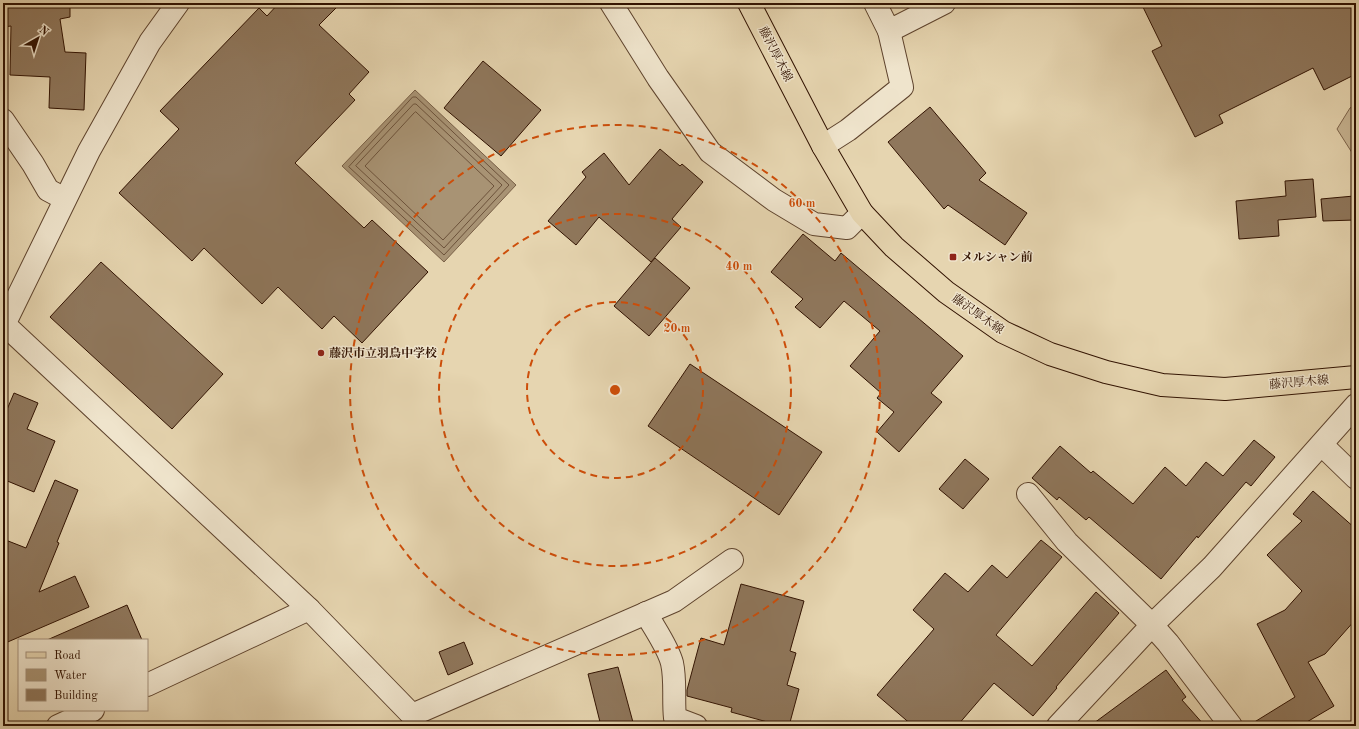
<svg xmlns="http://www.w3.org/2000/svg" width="1359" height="729" font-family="'Old Standard TT','Noto Serif JP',serif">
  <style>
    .green { fill: #c7b492; stroke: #7c634a }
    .water { fill: #a89374; stroke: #785f46 }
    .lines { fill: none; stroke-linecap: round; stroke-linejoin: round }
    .shore { stroke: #6c523a; stroke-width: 1 }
    .building { fill: #8f775c; stroke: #311201 }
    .minor-casing { stroke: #5e432d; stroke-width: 24 }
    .major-casing { stroke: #311201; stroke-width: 24 }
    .minor { stroke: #efe4cc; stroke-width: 22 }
    .major { stroke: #e6d5b0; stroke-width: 22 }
    .ring { fill: none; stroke: #cd4e0a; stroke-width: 2; stroke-dasharray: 7 5 }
    .poi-dot { fill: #8f2418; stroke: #efe4cc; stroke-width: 1.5 }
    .labels { text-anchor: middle; stroke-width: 3; stroke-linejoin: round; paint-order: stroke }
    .street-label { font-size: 12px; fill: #311201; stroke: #efe4cc }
    .poi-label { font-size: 12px; font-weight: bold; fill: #311201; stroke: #efe4cc; text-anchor: start }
    .centre { fill: #cd4e0a; stroke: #efe4cc; stroke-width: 2 }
    .ring-label { font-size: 12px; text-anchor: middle; font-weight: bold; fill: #cd4e0a; stroke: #efe4cc; stroke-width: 3; stroke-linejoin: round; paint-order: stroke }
  </style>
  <rect width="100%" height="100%" fill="#e6d5b0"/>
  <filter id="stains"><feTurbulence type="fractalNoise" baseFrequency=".005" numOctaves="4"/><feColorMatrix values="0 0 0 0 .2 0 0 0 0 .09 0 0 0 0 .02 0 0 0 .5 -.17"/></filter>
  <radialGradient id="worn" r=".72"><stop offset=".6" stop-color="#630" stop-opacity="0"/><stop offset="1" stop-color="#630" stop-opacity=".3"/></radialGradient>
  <polygon class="green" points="1356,104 1356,159 1337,129 1350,108"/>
  <polygon class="water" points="415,90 516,185 444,262 342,166"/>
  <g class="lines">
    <g class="shore">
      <polygon points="413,97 416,97 509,185 444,255 349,167"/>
      <polygon points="414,104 416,104 502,185 444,248 356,166"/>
      <polygon points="416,112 494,186 443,240 365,166 414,113"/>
    </g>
  </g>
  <g class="building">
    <polygon points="3,3 70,3 70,17 60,19 65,52 86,53 84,110 49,108 50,77 10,75 11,26 3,27"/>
    <polygon points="279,3 341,3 319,25 369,72 349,94 355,100 295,163 364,228 372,220 428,272 362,343 334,316 322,329 278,287 262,304 204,248 192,261 119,193 179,129 160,111 259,8 267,16"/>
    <polygon points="1141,3 1356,3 1356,74 1324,90 1313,68 1219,115 1223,123 1195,137 1152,51 1162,46"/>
    <polygon points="483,61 541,110 501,156 444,108"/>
    <polygon points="930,107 986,173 979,180 1027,213 1005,245 948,205 944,209 888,142"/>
    <polygon points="660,149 680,166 682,164 703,182 672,219 681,227 651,262 599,217 576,245 548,221 586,177 582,172 604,153 629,185"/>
    <polygon points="1313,179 1316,217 1278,220 1279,236 1239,239 1236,201 1286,196 1285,181"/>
    <polygon points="1354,196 1355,220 1323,221 1321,199"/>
    <polygon points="803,234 835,261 841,253 963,356 931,393 942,402 899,452 877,432 894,412 877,398 881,393 850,366 880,331 844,301 820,328 795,307 803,299 771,272"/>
    <polygon points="655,258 690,288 649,336 614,306"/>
    <polygon points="101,262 223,374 172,429 50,317"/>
    <polygon points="690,364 822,452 779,515 648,426"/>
    <polygon points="14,393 38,403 27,429 55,441 34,492 5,480 3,486 3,419"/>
    <polygon points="1254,440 1275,457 1251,486 1246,482 1198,538 1197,536 1161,579 1089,517 1086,520 1059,497 1057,500 1032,478 1060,446 1091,473 1093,471 1133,504 1165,467 1186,486 1206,462 1223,476"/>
    <polygon points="965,459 989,479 963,509 939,489"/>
    <polygon points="55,480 78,490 57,542 59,543 39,592 75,576 89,607 3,644 3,539 26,548"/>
    <polygon points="1313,491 1356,529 1356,619 1325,654 1308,662 1334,706 1300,726 1248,726 1295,697 1257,624 1285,610 1302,591 1267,555 1302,521 1293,514"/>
    <polygon points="1041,540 1062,557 996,635 1032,666 1096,592 1119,613 1056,687 1057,688 1033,716 994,683 957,726 913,726 877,695 934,629 913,610 945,573 968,592 992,565 1007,578"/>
    <polygon points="741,584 804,601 790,651 796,653 787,685 799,689 789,726 782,726 731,712 732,708 687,696 687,690 701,638 724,645"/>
    <polygon points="127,605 142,640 47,640"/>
    <polygon points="464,642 473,664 448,675 439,652"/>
    <polygon points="618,667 634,726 601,726 588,674"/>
    <polygon points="1166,670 1186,697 1182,700 1205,726 1090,726"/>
  </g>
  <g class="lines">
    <g class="minor-casing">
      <g id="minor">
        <polyline points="611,3 658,78 710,152 774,200 814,224 847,228 862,213"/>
        <polyline points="875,3 889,31 944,3"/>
        <polyline points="3,120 33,164 48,190 65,199"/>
        <polyline points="823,146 848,130 902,87 889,31"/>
        <polyline points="4,324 309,609 412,715 674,601 732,560"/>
        <polyline points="3,327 89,151 150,42 178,3"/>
        <polyline points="1322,445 1356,478"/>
        <polyline points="1028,494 1067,542 1152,625 1168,643 1231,726"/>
        <path d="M646,613C654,628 668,647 672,663C676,681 673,700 675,718L696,726"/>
        <polyline points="147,685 309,609"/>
        <polyline points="58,726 93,710"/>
        <polyline points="1058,726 1152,625 1212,567 1356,405"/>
      </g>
    </g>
    <g class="major-casing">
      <polyline id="major" points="749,3 823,146 862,213 894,247 946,292 1003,332 1050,354 1106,372 1162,385 1225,389 1356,377"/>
    </g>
    <use href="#minor" class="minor"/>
    <use href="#major" class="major"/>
  </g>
  <g class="ring">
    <circle cx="615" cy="390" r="88"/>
    <circle cx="615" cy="390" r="176"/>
    <circle cx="615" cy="390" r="265"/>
  </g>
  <g class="poi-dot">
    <rect x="949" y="253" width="8" height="8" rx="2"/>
    <circle cx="321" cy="353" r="4"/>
  </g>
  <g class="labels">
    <g class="street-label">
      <text transform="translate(776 54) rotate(63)" y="4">藤沢厚木線</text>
      <text transform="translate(978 314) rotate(35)" y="4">藤沢厚木線</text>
      <text transform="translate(1299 382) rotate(-5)" y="4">藤沢厚木線</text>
    </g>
    <g class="poi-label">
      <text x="961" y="261">メルシャン前</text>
      <text x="329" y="357">藤沢市立羽鳥中学校</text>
    </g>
  </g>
  <circle cx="615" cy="390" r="6" class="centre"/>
  <g class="ring-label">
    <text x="802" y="207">60 m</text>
    <text x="739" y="270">40 m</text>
    <text x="677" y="332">20 m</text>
  </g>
  <rect width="1359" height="729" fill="none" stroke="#e6d5b0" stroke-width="16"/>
  <rect x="4" y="4" width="1351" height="721" fill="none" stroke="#311201" stroke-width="2"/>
  <rect x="8" y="8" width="1343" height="713" fill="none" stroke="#311201"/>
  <rect x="18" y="639" width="130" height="72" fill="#efe4cc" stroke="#a3907b"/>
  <rect x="26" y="652" width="20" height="6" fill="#e6d5b0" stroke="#a3907b"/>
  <text x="54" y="659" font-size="12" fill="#311201">Road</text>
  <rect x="26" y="669" width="20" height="12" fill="#a89374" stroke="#a3907b"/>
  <text x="54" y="679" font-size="12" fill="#311201">Water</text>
  <rect x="26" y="689" width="20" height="12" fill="#8f775c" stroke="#a3907b"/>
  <text x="54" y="699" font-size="12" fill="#311201">Building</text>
  <g transform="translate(38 38) rotate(39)" stroke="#efe4cc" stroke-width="3" paint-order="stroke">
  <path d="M0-3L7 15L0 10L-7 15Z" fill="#311201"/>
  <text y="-6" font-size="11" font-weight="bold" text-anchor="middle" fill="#311201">N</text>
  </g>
  <rect width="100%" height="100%" filter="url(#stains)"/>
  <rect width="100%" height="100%" fill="url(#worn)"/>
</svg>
